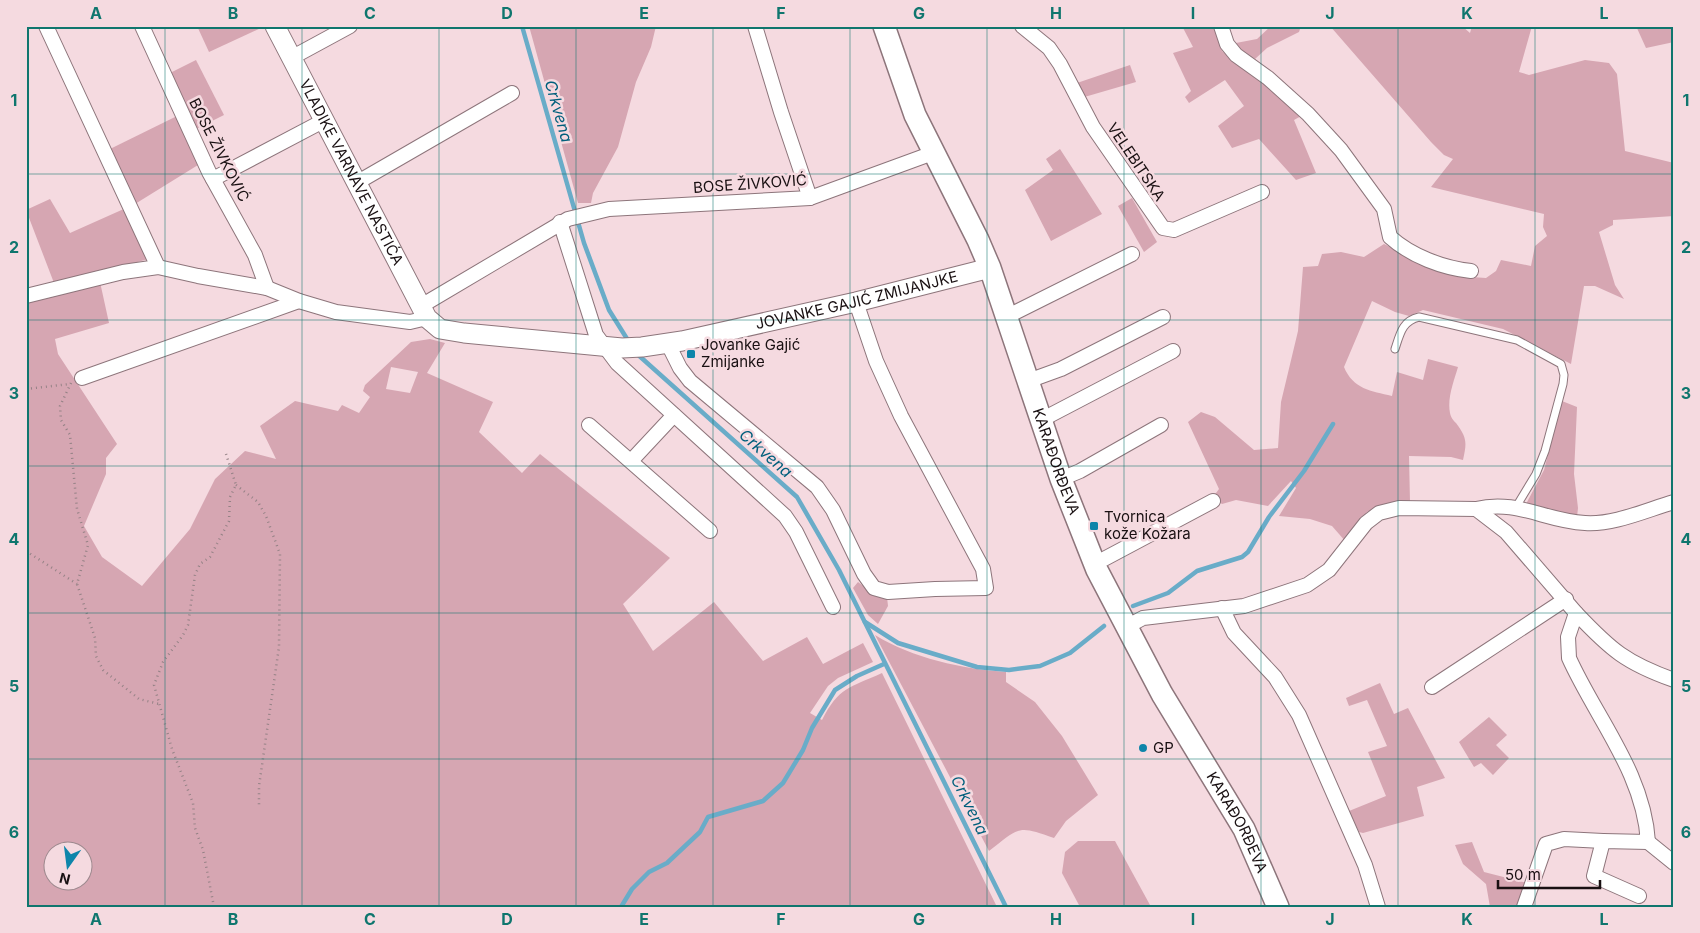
<svg xmlns="http://www.w3.org/2000/svg" width="1700" height="933" font-family="Inter,sans-serif">
  <style>
    .green { fill: #d6a6b2; fill-rule: evenodd }
    .lines { fill: none; stroke-linecap: round; stroke-linejoin: round }
    .stream { stroke: #69acc8; stroke-width: 4.5 }
    .lane-casing { stroke: #8d757b; stroke-width: 9 }
    .street-casing { stroke: #8d757b; stroke-width: 16 }
    .secondary-casing { stroke: #8d757b; stroke-width: 21 }
    .primary-casing { stroke: #8d757b; stroke-width: 24 }
    .path { stroke: #958286; stroke-width: 2.5; stroke-dasharray: 1 4; stroke-linecap: butt }
    .lane { stroke: #fff; stroke-width: 7 }
    .street { stroke: #fff; stroke-width: 14 }
    .secondary { stroke: #fff; stroke-width: 19 }
    .primary { stroke: #fff; stroke-width: 21 }
    .grid { fill: none; stroke: #0f766e; stroke-width: 1; stroke-opacity: 0.55 }
    .poi-dot { fill: #0e85aa; stroke: #f5dae0; stroke-width: 2 }
    .labels { text-anchor: middle; stroke-width: 5; stroke-linejoin: round; paint-order: stroke }
    .street-label { font-size: 15px; fill: #191012; stroke: #f5dae0 }
    .poi-label { font-size: 15px; fill: #191012; stroke: #f5dae0; text-anchor: start }
    .water-label { font-size: 16px; font-style: italic; fill: #005f7c; stroke: #f5dae0 }
    .neatline { fill: none; stroke: #0f766e; stroke-width: 2 }
    .grid-label { font-size: 16px; text-anchor: middle; font-weight: bold; fill: #0f766e }
  </style>
  <rect width="100%" height="100%" fill="#f5dae0"/>
  <g class="green">
    <polygon points="197,26 262,26 263,27 209,52"/>
    <polygon points="529,26 656,26 651,47 636,82 618,147 593,193 591,203 578,203"/>
    <polygon points="1182,26 1215,26 1222,51 1303,115 1294,120 1316,173 1296,180 1259,139 1232,148 1218,126 1244,106 1225,80 1189,103 1185,97 1191,91 1173,53 1193,47"/>
    <polygon points="1271,26 1301,26 1299,32 1267,48 1255,59 1246,55 1236,43 1257,39"/>
    <path d="M1330,26H1462L1470,33L1472,26H1532L1519,72L1529,75L1585,60L1609,63L1617,74L1625,151L1674,163V216L1613,220V225L1599,232L1615,285L1624,299L1595,286H1584L1571,364L1503,329L1423,310L1409,316L1395,312L1372,301L1344,367C1353,389 1371,391 1392,396L1397,372L1423,380L1428,359L1458,367C1454,381 1447,398 1450,413C1451,418 1453,420 1456,423C1467,438 1467,442 1463,460L1451,457L1409,456L1410,502L1387,504L1367,512L1346,542L1332,526L1310,519L1279,516L1296,488L1291,481L1268,506L1236,500L1222,504L1213,497L1219,489L1188,422L1201,412L1215,417L1254,450L1278,448L1281,402L1298,331L1303,267L1318,266L1322,254L1341,252L1364,257L1384,244C1417,260 1449,277 1486,278L1496,271L1501,260L1531,266L1535,246L1547,236L1543,227L1544,214L1431,187L1453,159L1444,155L1431,142Z"/>
    <polygon points="1636,26 1674,26 1674,42 1646,48"/>
    <polygon points="196,60 224,115 194,130 170,73"/>
    <polygon points="1130,65 1136,82 1081,98 1077,83"/>
    <polygon points="177,116 198,165 135,204 110,149"/>
    <polygon points="1060,149 1102,214 1051,241 1025,190 1053,170 1046,159"/>
    <polygon points="1132,198 1157,242 1144,252 1118,206"/>
    <polygon points="50,199 70,233 126,208 148,259 97,274 54,283 26,210"/>
    <path d="M100,282L109,323L55,339L58,354L117,444L106,458V474L84,526L102,557L142,586L190,529L215,479L245,451L276,459L260,426L295,401L338,411L342,405L359,413L370,397L363,391L365,385L411,342L430,339L445,343L427,373L493,402L479,432L522,473L540,454L670,558L623,604L653,651L714,602L763,661L807,637L823,664L863,643L873,662L838,678L828,686L810,713L822,720C839,687 849,688 882,673L997,907H26V342C29,325 26,316 26,300ZM391,367L418,372L410,393L386,389ZM52,850H82V880H52Z"/>
    <polygon points="1562,401 1577,407 1574,474 1578,508 1577,517 1560,514 1526,504 1544,470"/>
    <polygon points="858,582 871,592 887,597 888,606 878,624 868,615 853,588"/>
    <path d="M875,635C912,658 963,669 1006,672V682L1035,702L1062,736L1098,795L1066,821L1054,838C1017,825 1020,827 989,851Z"/>
    <polygon points="1380,683 1394,714 1408,708 1445,778 1417,787 1424,816 1363,833 1359,832 1349,811 1386,796 1368,752 1387,746 1367,700 1349,706 1346,698"/>
    <polygon points="1489,717 1507,735 1496,745 1509,758 1493,775 1481,763 1474,767 1459,742"/>
    <polygon points="1078,841 1115,841 1150,905 1080,907 1062,873 1065,852"/>
    <polygon points="1472,842 1484,872 1527,883 1517,907 1490,907 1486,884 1463,864 1455,845"/>
  </g>
  <g class="lines">
    <g class="stream">
      <polyline points="522,26 584,243 609,310 629,342"/>
      <polyline points="636,353 797,497 839,570 1006,907"/>
      <polyline points="1133,606 1168,593 1197,571 1242,557 1248,552 1269,517 1304,471 1333,424"/>
      <polyline points="865,622 898,643 977,667 1009,670 1040,666 1070,653 1104,626"/>
      <polyline points="621,907 632,889 649,872 667,863 700,832 708,817 763,801 783,783 803,750 812,728 835,690 857,676 884,664"/>
    </g>
    <g class="lane-casing">
      <path id="lane" d="M1395,349C1400,334 1402,321 1419,317L1517,340L1561,364L1564,375L1563,384L1545,451L1536,474L1516,507"/>
    </g>
    <g class="street-casing">
      <g id="street">
        <polyline points="46,26 158,267"/>
        <polyline points="142,26 209,172 255,255 267,288"/>
        <polyline points="755,26 781,112 810,198"/>
        <polyline points="1022,26 1049,48 1060,64 1093,127 1163,228 1174,230 1262,192"/>
        <path d="M1221,26L1227,44L1236,55L1268,78L1308,114L1341,150L1384,209L1390,237C1411,256 1443,268 1471,271"/>
        <polyline points="291,58 350,26"/>
        <polyline points="213,179 325,120"/>
        <polyline points="358,182 512,93"/>
        <polyline points="560,222 596,335 617,363 785,516 796,532 833,607"/>
        <polyline points="26,296 123,272 158,267 198,276 267,288 299,301 336,312 410,322 427,318"/>
        <polyline points="421,306 568,219 609,209 810,198 933,153"/>
        <polyline points="1006,317 1132,254"/>
        <polyline points="668,344 680,368 690,381 817,487 833,510 864,574 874,588 888,592 935,589 986,588 983,569 901,416 876,361 856,302"/>
        <polyline points="82,378 299,301"/>
        <polyline points="1028,381 1061,369 1163,317"/>
        <polyline points="1041,420 1173,351"/>
        <polyline points="589,425 710,531"/>
        <polyline points="631,461 674,415"/>
        <polyline points="1061,479 1080,471 1161,425"/>
        <path d="M1476,509C1517,499 1545,521 1585,523C1614,525 1646,510 1674,502"/>
        <polyline points="1093,562 1104,559 1213,501"/>
        <polyline points="1222,608 1234,633 1275,677 1299,715 1365,865 1378,907"/>
        <path d="M1576,613C1611,650 1626,663 1674,680"/>
        <path d="M1126,627L1143,618L1244,606L1307,585L1329,570L1366,523L1379,513L1399,508L1476,509L1506,532L1576,613L1568,637L1569,658C1596,718 1644,773 1648,842L1603,841L1594,876L1639,896"/>
        <polyline points="1432,687 1566,599"/>
        <polyline points="1648,842 1674,863"/>
        <polyline points="1524,907 1546,844 1564,839 1603,841"/>
      </g>
    </g>
    <g class="secondary-casing">
      <g id="secondary">
        <path id="s1" d="M275,26L427,318L440,329L464,333L622,348L642,347L682,341L856,302L990,268"/>
      </g>
    </g>
    <g class="primary-casing">
      <g id="primary">
        <path id="s2" d="M884,26L915,115L978,240L990,268L1061,479L1097,570L1162,694L1244,829L1278,907"/>
      </g>
    </g>
    <g class="path">
      <polyline points="71,383 60,406 61,420 70,435 77,509 88,545 77,584 95,638 96,656 103,670 139,699 159,704"/>
      <polyline points="26,389 70,384"/>
      <polyline points="236,485 258,502 266,516 280,554 279,647 259,786 259,807"/>
      <polyline points="26,551 77,584"/>
      <polyline points="214,907 203,850 195,828 193,803 172,749 154,685 163,662 183,635 188,625 195,575 200,564 210,557 229,521 230,497 236,485 226,454"/>
    </g>
    <use href="#lane" class="lane"/>
    <use href="#street" class="street"/>
    <use href="#secondary" class="secondary"/>
    <use href="#primary" class="primary"/>
  </g>
  <path class="grid" d="M165,26V907M302,26V907M439,26V907M576,26V907M713,26V907M850,26V907M987,26V907M1124,26V907M1261,26V907M1398,26V907M1535,26V907M26,174H1674M26,320H1674M26,466H1674M26,613H1674M26,759H1674"/>
  <g class="poi-dot">
    <rect x="686" y="349" width="10" height="10" rx="2.5"/>
    <rect x="1089" y="521" width="10" height="10" rx="2.5"/>
    <circle cx="1143" cy="748" r="5"/>
  </g>
  <g class="labels">
    <g class="street-label">
      <text transform="translate(219 150) rotate(63)" y="5">BOSE ŽIVKOVIĆ</text>
      <text transform="translate(1136 162) rotate(56)" y="5">VELEBITSKA</text>
      <text dy="5" stroke="none"><textPath href="#s1" startOffset="165">VLADIKE VARNAVE NASTIĆA</textPath></text>
      <text transform="translate(750 184) rotate(-4)" y="5">BOSE ŽIVKOVIĆ</text>
      <text dy="5" stroke="none"><textPath href="#s1" startOffset="769">JOVANKE GAJIĆ ZMIJANJKE</textPath></text>
      <text dy="5" stroke="none"><textPath href="#s2" startOffset="469">KARAĐORĐEVA</textPath></text>
      <text dy="5" stroke="none"><textPath href="#s2" startOffset="874">KARAĐORĐEVA</textPath></text>
    </g>
    <g class="poi-label">
      <text x="701" y="350">Jovanke Gajić<tspan x="701" dy="17">Zmijanke</tspan></text>
      <text x="1104" y="522">Tvornica<tspan x="1104" dy="17">kože Kožara</tspan></text>
      <text x="1153" y="753">GP</text>
    </g>
    <g class="water-label">
      <text transform="translate(559 111) rotate(74)" y="6">Crkvena</text>
      <text transform="translate(766 453) rotate(41)" y="6">Crkvena</text>
      <text transform="translate(970 805) rotate(64)" y="6">Crkvena</text>
    </g>
  </g>
  <rect width="1700" height="933" fill="none" stroke="#f5dae0" stroke-width="55"/>
  <g transform="translate(68 866) rotate(194)"><circle r="24" fill="#f5dae0" stroke="#9d898e"/>
  <path d="M0-4L9 19L0 12L-9 19Z" fill="#0e85aa"/>
  <text y="-8" font-size="14" font-weight="bold" text-anchor="middle" fill="#191012">N</text>
  </g>
  <path d="M1498 880v8h102v-8" fill="none" stroke="#191012" stroke-width="2.5"/>
  <text x="1505" y="880" font-size="15" fill="#191012" stroke="#f5dae0" stroke-width="4" paint-order="stroke">50 m</text>
  <rect x="28" y="28" width="1644" height="878" class="neatline"/>
  <g class="grid-label">
    <text x="96" y="19">A</text>
    <text x="233" y="19">B</text>
    <text x="370" y="19">C</text>
    <text x="507" y="19">D</text>
    <text x="644" y="19">E</text>
    <text x="781" y="19">F</text>
    <text x="919" y="19">G</text>
    <text x="1056" y="19">H</text>
    <text x="1193" y="19">I</text>
    <text x="1330" y="19">J</text>
    <text x="1467" y="19">K</text>
    <text x="1604" y="19">L</text>
    <text x="14" y="106">1</text>
    <text x="1686" y="106">1</text>
    <text x="14" y="253">2</text>
    <text x="1686" y="253">2</text>
    <text x="14" y="399">3</text>
    <text x="1686" y="399">3</text>
    <text x="14" y="545">4</text>
    <text x="1686" y="545">4</text>
    <text x="14" y="692">5</text>
    <text x="1686" y="692">5</text>
    <text x="14" y="838">6</text>
    <text x="1686" y="838">6</text>
    <text x="96" y="925">A</text>
    <text x="233" y="925">B</text>
    <text x="370" y="925">C</text>
    <text x="507" y="925">D</text>
    <text x="644" y="925">E</text>
    <text x="781" y="925">F</text>
    <text x="919" y="925">G</text>
    <text x="1056" y="925">H</text>
    <text x="1193" y="925">I</text>
    <text x="1330" y="925">J</text>
    <text x="1467" y="925">K</text>
    <text x="1604" y="925">L</text>
  </g>
</svg>
